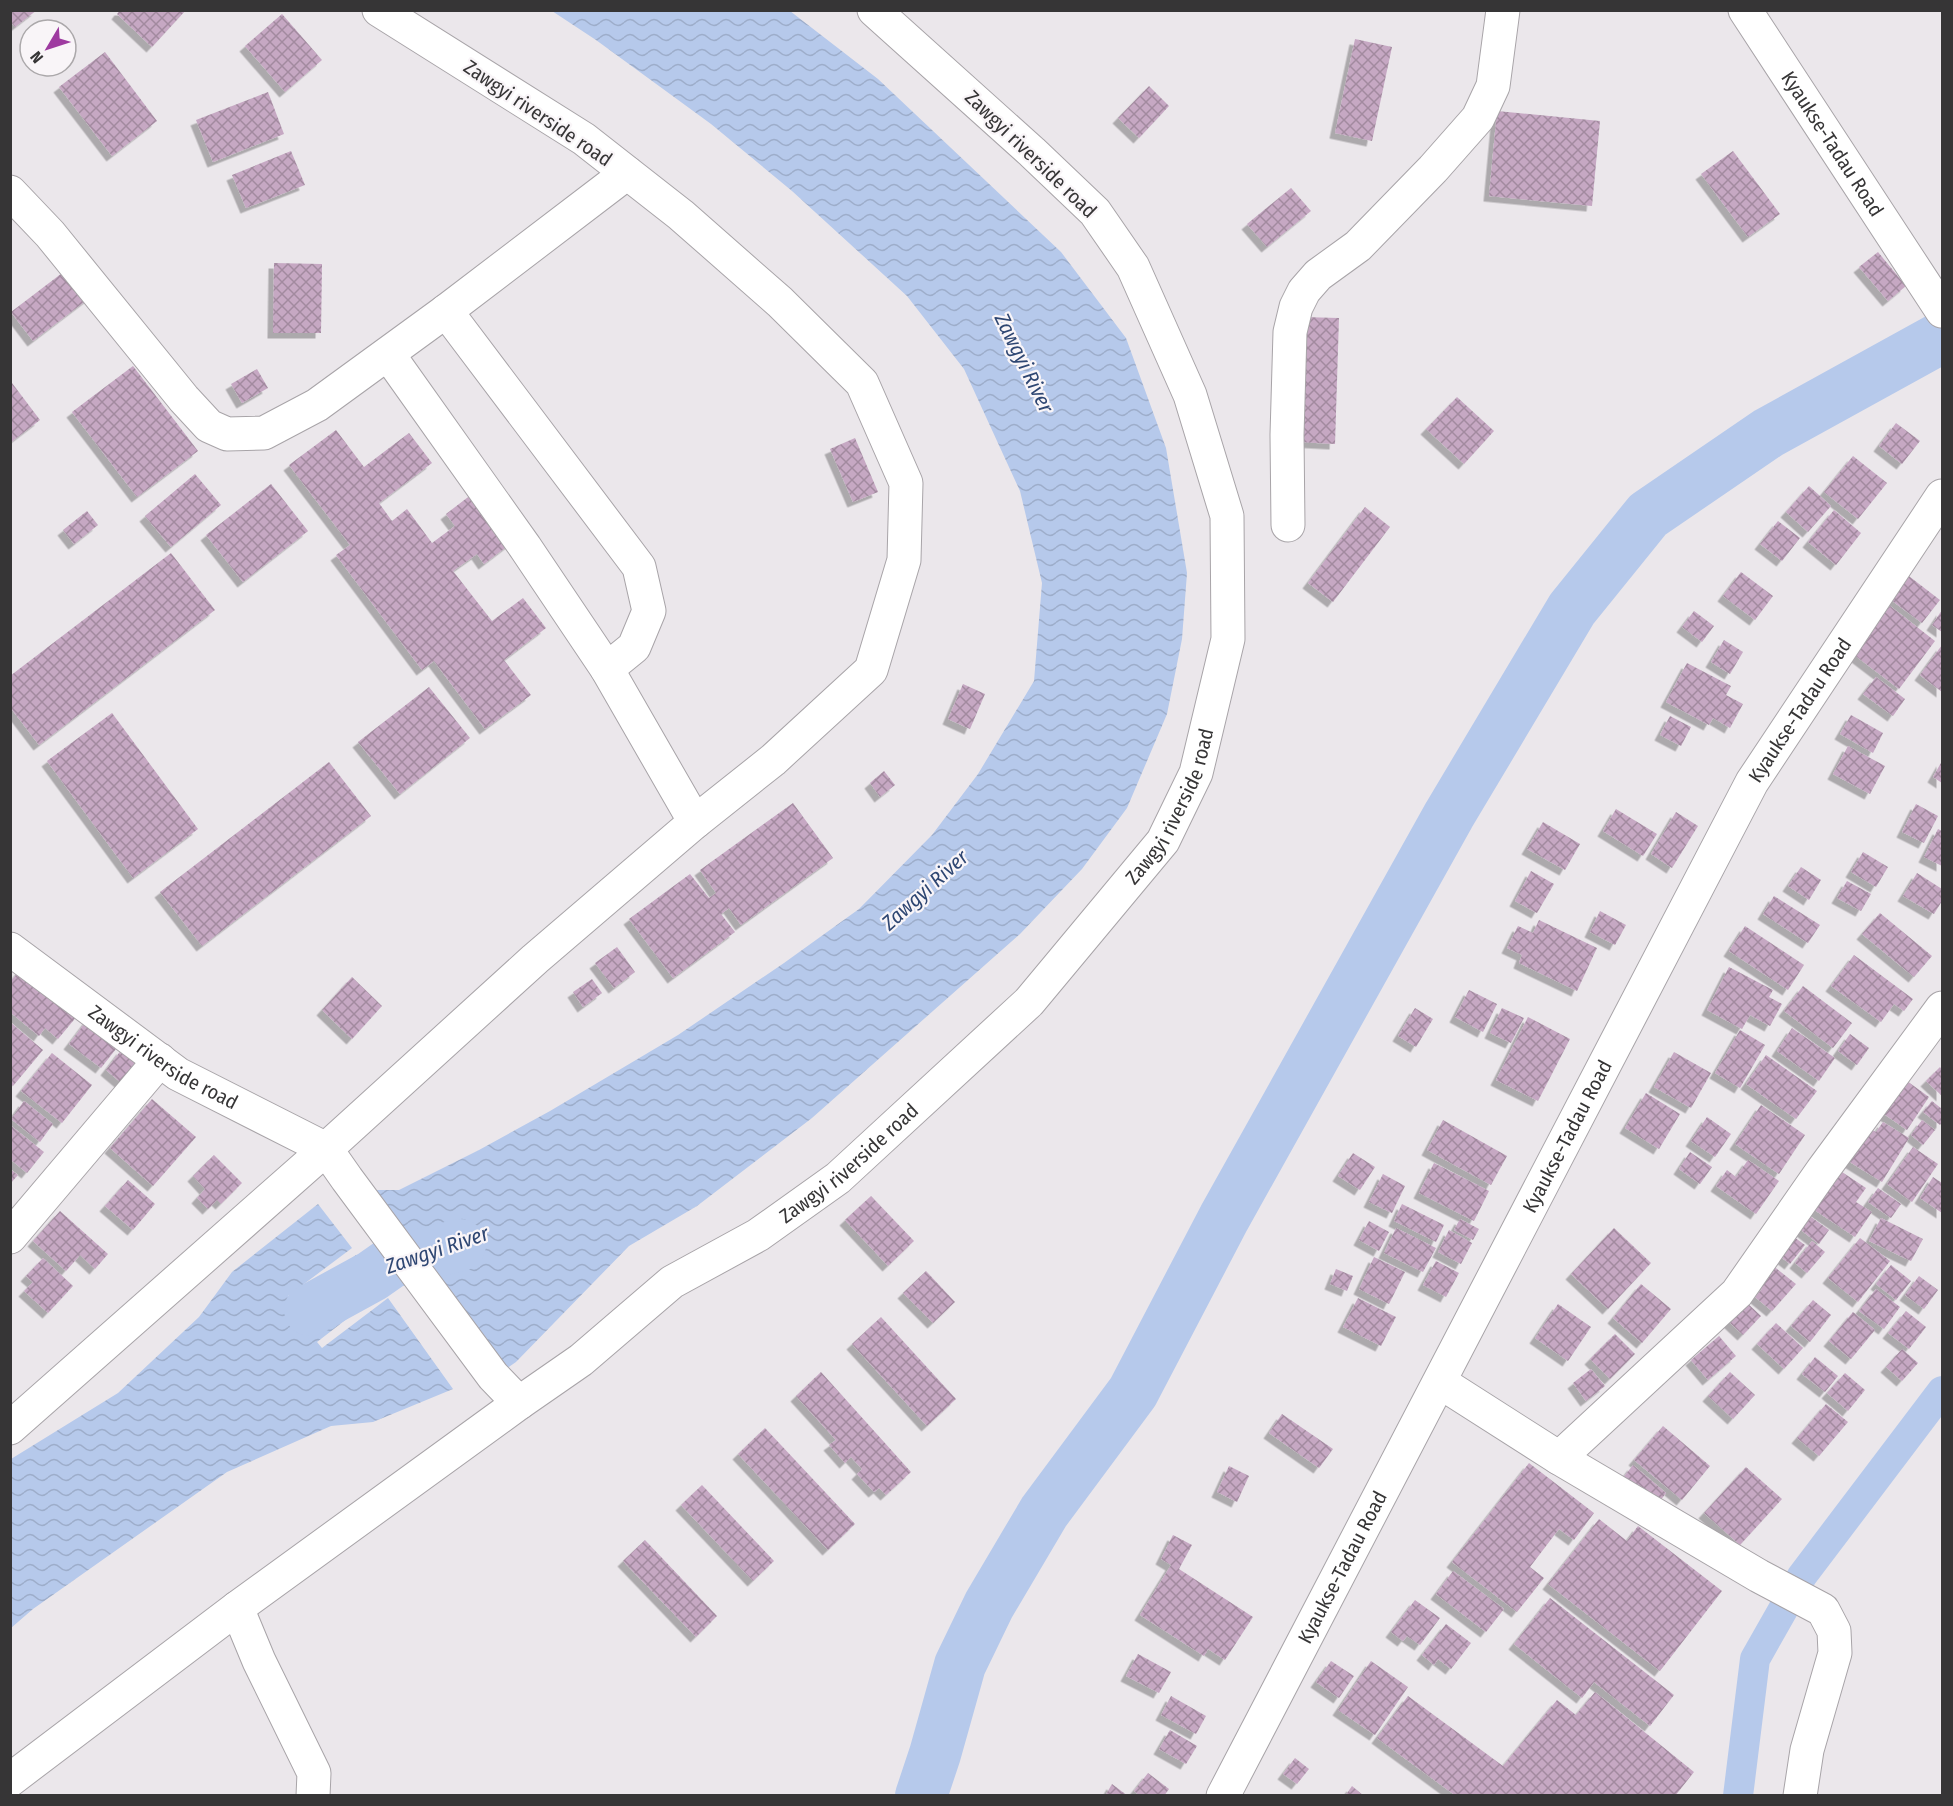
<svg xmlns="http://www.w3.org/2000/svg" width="1953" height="1806" font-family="'Fira Sans Condensed',sans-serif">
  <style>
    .water { fill: url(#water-waves) }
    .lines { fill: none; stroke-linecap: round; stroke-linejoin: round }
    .canal { stroke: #b6c9eb; stroke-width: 30 }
    .river { stroke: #b6c9eb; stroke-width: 52 }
    .building { fill: url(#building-cross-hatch); filter: url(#shadow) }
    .minor-casing { stroke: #a8a4a8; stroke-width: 35 }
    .major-casing { stroke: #a8a4a8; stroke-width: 35 }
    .minor { stroke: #fff; stroke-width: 33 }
    .major { stroke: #fff; stroke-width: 33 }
    .labels { text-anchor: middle; stroke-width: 4.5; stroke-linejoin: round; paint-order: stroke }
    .street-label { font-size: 20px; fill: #363536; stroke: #f9f5f8 }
    .water-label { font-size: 21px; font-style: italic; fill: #2e4672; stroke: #f9f5f8 }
  </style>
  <defs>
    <pattern id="water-waves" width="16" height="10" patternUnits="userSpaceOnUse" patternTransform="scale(1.5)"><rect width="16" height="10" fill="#b6c9eb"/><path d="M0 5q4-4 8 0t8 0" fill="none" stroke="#9dadca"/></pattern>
    <pattern id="building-cross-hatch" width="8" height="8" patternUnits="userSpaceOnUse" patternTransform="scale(1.5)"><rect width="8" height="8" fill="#c6a8c3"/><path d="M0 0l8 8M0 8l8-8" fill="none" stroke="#a28a9f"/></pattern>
    <filter id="shadow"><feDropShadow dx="-5.5" dy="5.5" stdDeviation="0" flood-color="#0004"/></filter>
  </defs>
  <rect width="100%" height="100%" fill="#ebe7eb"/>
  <g class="water">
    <polygon points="552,11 790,11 878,79 1061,252 1126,338 1166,448 1187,573 1182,639 1167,714 1127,808 1082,869 1020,934 812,1118 697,1206 629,1246 516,1362 503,1371 337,1190 399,1190 479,1150 550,1111 678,1035 784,963 859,909 932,835 978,774 1034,681 1042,583 1020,491 964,369 907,296 792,191 711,124 596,40"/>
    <polygon points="318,1204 352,1248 288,1296 291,1303 356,1255 383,1291 317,1342 322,1348 388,1298 453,1389 373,1422 331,1426 227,1472 33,1609 11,1628 11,1459 118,1393 199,1317 232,1272"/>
  </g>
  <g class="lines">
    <polyline class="canal" points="1738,1796 1755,1659 1802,1576 1942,1391"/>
    <g class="river">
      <polyline points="310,1310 372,1276 392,1262 460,1245"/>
      <polyline points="921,1796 935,1754 960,1665 989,1605 1044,1512 1133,1392 1224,1218 1449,815 1572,609 1648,515 1768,433 1942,337"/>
    </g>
  </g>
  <g class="building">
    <polygon points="10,10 37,10 15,27 10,21"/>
    <polygon points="120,10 186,10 152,47 117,14"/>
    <polygon points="282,14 322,60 285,92 245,46"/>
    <polygon points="1355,39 1392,47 1372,141 1335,133"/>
    <polygon points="105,52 157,121 112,156 59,87"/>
    <polygon points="1149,86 1169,106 1139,138 1118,118"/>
    <polygon points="268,92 284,134 213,162 196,120"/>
    <polygon points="1497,111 1600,121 1592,206 1489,196"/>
    <polygon points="291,151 305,185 246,208 232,175"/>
    <polygon points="1733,151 1780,214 1748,237 1701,174"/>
    <polygon points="1291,188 1311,211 1267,247 1247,224"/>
    <polygon points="1878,252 1906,286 1888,301 1859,267"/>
    <polygon points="274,263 322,264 321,333 273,333"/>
    <polygon points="70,267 92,296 33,341 11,312"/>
    <polygon points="1302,317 1339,318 1335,444 1298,442"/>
    <polygon points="133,366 198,451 137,497 72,412"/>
    <polygon points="257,369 268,388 242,403 231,384"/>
    <polygon points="12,383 40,420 10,443 10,384"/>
    <polygon points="1457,397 1494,431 1464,464 1426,429"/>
    <polygon points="1896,423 1920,441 1902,464 1879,446"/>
    <polygon points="336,430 364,467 409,433 432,463 379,503 392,521 407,509 432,543 455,526 446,514 476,491 514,541 484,564 477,554 453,571 492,621 523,598 546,628 504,660 531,695 485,729 434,661 422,670 336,555 350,545 289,465"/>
    <polygon points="855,438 878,492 853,502 830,449"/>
    <polygon points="1853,456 1887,483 1858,519 1824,492"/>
    <polygon points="195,474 221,505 171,547 145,516"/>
    <polygon points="271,484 308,531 243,582 206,535"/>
    <polygon points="1809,486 1831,506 1808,532 1786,512"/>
    <polygon points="1365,507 1390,527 1333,602 1308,583"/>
    <polygon points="1834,510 1861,533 1836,565 1808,542"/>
    <polygon points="87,511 98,525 74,544 63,530"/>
    <polygon points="1778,521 1800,538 1782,561 1760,544"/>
    <polygon points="171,553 215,610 39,745 10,707 10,676"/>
    <polygon points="1901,570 1940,600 1922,623 1883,594"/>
    <polygon points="1741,572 1773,596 1755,620 1723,596"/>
    <polygon points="1890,606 1935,641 1899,689 1853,654"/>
    <polygon points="1942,610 1942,632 1932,625"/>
    <polygon points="1694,611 1714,626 1702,642 1682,627"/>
    <polygon points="1724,640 1743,652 1730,674 1711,662"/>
    <polygon points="1942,645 1942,692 1920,675"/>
    <polygon points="1687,663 1731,686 1726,695 1743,704 1730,728 1713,718 1709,725 1666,702"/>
    <polygon points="1876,677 1905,699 1893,716 1863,694"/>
    <polygon points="963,684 985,694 970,729 948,719"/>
    <polygon points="429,687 470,738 400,794 358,742"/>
    <polygon points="112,713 198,829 133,878 47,761"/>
    <polygon points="1851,715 1883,733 1873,753 1840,734"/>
    <polygon points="1670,716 1691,727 1681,746 1660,735"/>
    <polygon points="1848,746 1885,766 1870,794 1833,774"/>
    <polygon points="1942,761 1942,783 1933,777"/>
    <polygon points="329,762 371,816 202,946 160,892"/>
    <polygon points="884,771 895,785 880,797 870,783"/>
    <polygon points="793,803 833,858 741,925 729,908 721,914 735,932 673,978 629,919 690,874 709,898 716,893 700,870"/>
    <polygon points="1916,804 1938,816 1924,843 1902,832"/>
    <polygon points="1616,809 1657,834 1643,856 1603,831"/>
    <polygon points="1676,812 1698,826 1672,868 1651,854"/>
    <polygon points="1543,822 1580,844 1565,870 1527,849"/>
    <polygon points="1938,829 1942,831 1942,866 1924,857"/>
    <polygon points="1863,852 1888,867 1876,887 1851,872"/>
    <polygon points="1801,867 1821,880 1809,900 1788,886"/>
    <polygon points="1531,871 1554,884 1537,913 1515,901"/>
    <polygon points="1917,873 1942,889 1942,901 1934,914 1903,896"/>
    <polygon points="1847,881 1871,894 1861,911 1837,898"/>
    <polygon points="1774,896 1820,925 1808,943 1763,914"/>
    <polygon points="1600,911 1626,925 1615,945 1590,932"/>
    <polygon points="1880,913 1932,956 1914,977 1862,934"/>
    <polygon points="1539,920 1597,948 1577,991 1519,963 1522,955 1507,948 1518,926 1533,933"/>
    <polygon points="1745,926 1804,965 1788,990 1729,951"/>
    <polygon points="617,947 635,972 614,988 595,963"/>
    <polygon points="1854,955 1913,999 1904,1011 1894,1004 1881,1022 1831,986"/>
    <polygon points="26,963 83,1009 58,1039 45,1028 39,1036 10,1012 10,982"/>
    <polygon points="1729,967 1773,990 1769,997 1782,1004 1770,1026 1750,1015 1742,1029 1707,1010"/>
    <polygon points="352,977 382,1006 352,1039 322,1010"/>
    <polygon points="592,979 602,993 583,1007 573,992"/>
    <polygon points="1803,986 1852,1023 1833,1048 1784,1011"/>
    <polygon points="1469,990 1497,1004 1483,1032 1455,1017"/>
    <polygon points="1415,1008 1433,1019 1416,1047 1398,1036"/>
    <polygon points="1502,1008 1524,1018 1511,1043 1490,1033"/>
    <polygon points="91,1015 123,1040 101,1068 69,1044"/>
    <polygon points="1528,1017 1570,1039 1538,1101 1496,1080"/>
    <polygon points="10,1022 43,1050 13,1086 10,1084"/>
    <polygon points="1792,1028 1835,1058 1819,1081 1777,1051"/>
    <polygon points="1740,1030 1765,1045 1740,1088 1715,1073"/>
    <polygon points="1850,1034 1869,1048 1857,1065 1838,1051"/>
    <polygon points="122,1049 141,1064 125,1086 106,1070"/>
    <polygon points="1674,1052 1711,1073 1691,1108 1654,1087"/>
    <polygon points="52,1053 92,1085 62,1123 21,1091"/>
    <polygon points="1766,1055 1817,1091 1796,1119 1746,1084"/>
    <polygon points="1940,1067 1942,1070 1942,1096 1926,1081"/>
    <polygon points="1907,1081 1929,1097 1907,1130 1884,1114"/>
    <polygon points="1646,1093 1680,1114 1659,1149 1625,1128"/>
    <polygon points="152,1099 196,1137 153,1186 110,1148"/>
    <polygon points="24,1101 53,1124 40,1142 11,1119"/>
    <polygon points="1932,1101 1942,1109 1942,1122 1940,1125 1923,1112"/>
    <polygon points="1761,1105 1805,1135 1779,1174 1735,1144"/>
    <polygon points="1707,1117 1731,1134 1715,1157 1691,1141"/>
    <polygon points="1443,1120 1507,1156 1491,1185 1427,1150"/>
    <polygon points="1922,1120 1935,1130 1923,1145 1911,1135"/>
    <polygon points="1883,1122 1909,1138 1882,1182 1845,1159 1866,1127 1876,1132"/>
    <polygon points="10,1125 44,1152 27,1173 10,1159"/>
    <polygon points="1913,1147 1938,1164 1912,1202 1887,1184"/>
    <polygon points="1690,1152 1712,1167 1700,1184 1679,1169"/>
    <polygon points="1353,1153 1375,1167 1360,1190 1338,1176"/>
    <polygon points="214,1155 242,1183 221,1204 217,1200 208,1209 197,1198 205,1189 193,1176"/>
    <polygon points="1748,1160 1779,1181 1756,1214 1716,1186 1727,1170 1736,1177"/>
    <polygon points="1434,1163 1489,1191 1474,1221 1419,1193"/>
    <polygon points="10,1169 18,1175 10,1184"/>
    <polygon points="1839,1170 1866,1188 1856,1202 1872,1212 1855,1237 1813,1209"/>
    <polygon points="1383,1174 1405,1186 1392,1213 1369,1202"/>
    <polygon points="1933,1177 1942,1183 1942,1213 1920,1198"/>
    <polygon points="128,1180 155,1204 133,1230 105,1206"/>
    <polygon points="1878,1188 1901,1204 1891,1218 1868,1202"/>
    <polygon points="871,1196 914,1241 888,1266 845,1220"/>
    <polygon points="1402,1204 1444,1225 1436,1242 1394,1221"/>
    <polygon points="60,1211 108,1254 95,1269 80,1255 66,1271 33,1241"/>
    <polygon points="1807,1214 1829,1230 1819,1244 1797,1227"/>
    <polygon points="1881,1218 1923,1239 1911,1261 1869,1241"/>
    <polygon points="1460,1219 1479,1229 1473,1240 1454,1230"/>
    <polygon points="1369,1221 1389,1232 1379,1251 1359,1240"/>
    <polygon points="1396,1228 1436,1248 1423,1272 1384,1253"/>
    <polygon points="1614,1228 1651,1263 1608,1309 1571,1274"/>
    <polygon points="1449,1230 1472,1243 1461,1264 1438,1252"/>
    <polygon points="1787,1232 1805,1245 1790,1264 1773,1251"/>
    <polygon points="1860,1238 1890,1261 1858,1302 1828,1278"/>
    <polygon points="1812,1241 1825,1252 1807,1273 1795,1263"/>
    <polygon points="1374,1257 1405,1272 1389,1304 1359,1289"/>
    <polygon points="43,1258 73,1286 48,1313 24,1291 33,1282 26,1276"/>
    <polygon points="1436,1261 1459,1273 1446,1297 1423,1285"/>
    <polygon points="1772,1265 1796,1284 1772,1311 1755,1297 1762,1289 1756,1284"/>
    <polygon points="1891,1265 1911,1281 1896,1300 1876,1284"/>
    <polygon points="1336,1269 1353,1276 1347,1291 1330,1284"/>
    <polygon points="926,1271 955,1302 933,1323 903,1293"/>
    <polygon points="1919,1276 1938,1290 1924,1309 1905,1295"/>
    <polygon points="1641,1284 1671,1309 1642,1343 1613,1318"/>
    <polygon points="1876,1289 1900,1307 1884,1329 1859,1311"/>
    <polygon points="1358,1298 1396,1317 1381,1346 1343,1327"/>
    <polygon points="1813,1300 1831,1315 1810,1342 1791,1326"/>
    <polygon points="1745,1301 1761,1316 1743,1335 1727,1320"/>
    <polygon points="1558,1304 1591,1327 1568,1361 1535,1338"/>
    <polygon points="1906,1311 1926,1327 1909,1349 1888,1333"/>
    <polygon points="1853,1312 1875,1330 1851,1359 1829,1341"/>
    <polygon points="881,1317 956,1399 927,1426 852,1344"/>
    <polygon points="1776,1323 1803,1348 1784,1369 1757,1344"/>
    <polygon points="1615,1334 1635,1354 1610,1379 1590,1359"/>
    <polygon points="1719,1336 1736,1356 1708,1380 1691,1360"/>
    <polygon points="1902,1349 1918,1363 1902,1381 1886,1367"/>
    <polygon points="1815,1357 1838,1376 1825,1392 1802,1374"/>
    <polygon points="1591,1369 1605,1386 1586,1401 1573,1383"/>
    <polygon points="821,1372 911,1472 886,1495 879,1488 874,1492 857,1474 862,1469 851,1457 845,1463 829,1445 836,1440 796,1396"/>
    <polygon points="1730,1372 1755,1395 1733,1419 1708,1396"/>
    <polygon points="1845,1373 1865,1390 1848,1411 1827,1393"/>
    <polygon points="1826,1404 1848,1422 1819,1456 1797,1438"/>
    <polygon points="1282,1414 1333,1449 1319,1468 1269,1433"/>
    <polygon points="1663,1426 1710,1466 1682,1500 1634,1460"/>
    <polygon points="765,1428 855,1524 828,1550 738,1454"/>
    <polygon points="1529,1463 1594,1513 1574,1540 1559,1529 1530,1567 1544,1578 1517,1612 1452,1562"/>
    <polygon points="1633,1465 1666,1493 1657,1505 1623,1478"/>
    <polygon points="1229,1466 1249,1476 1237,1502 1217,1492"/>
    <polygon points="1746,1467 1782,1499 1740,1545 1704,1513"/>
    <polygon points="702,1485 774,1561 753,1581 681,1505"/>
    <polygon points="1599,1519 1627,1541 1638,1526 1722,1591 1660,1671 1548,1584"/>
    <polygon points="1173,1535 1192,1545 1179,1569 1253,1617 1225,1660 1208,1649 1204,1656 1140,1615 1171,1565 1161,1559"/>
    <polygon points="645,1540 717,1616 696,1637 623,1561"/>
    <polygon points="1453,1571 1504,1609 1486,1632 1436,1594"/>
    <polygon points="1550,1598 1674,1695 1650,1726 1594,1682 1582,1698 1514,1644"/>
    <polygon points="1415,1600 1440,1618 1420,1645 1407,1636 1403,1641 1391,1632"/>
    <polygon points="1446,1624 1471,1643 1451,1669 1438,1659 1434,1665 1422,1655"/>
    <polygon points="1138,1654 1171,1672 1159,1693 1126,1676"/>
    <polygon points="1331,1661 1354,1676 1339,1698 1316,1682"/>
    <polygon points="1371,1661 1408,1687 1375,1735 1338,1710"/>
    <polygon points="1595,1692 1694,1772 1675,1796 1456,1796 1377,1738 1408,1696 1503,1766 1557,1700 1576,1715"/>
    <polygon points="1171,1696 1206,1716 1196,1734 1161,1715"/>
    <polygon points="1170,1730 1197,1746 1186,1764 1159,1749"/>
    <polygon points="1295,1758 1309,1769 1297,1784 1283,1774"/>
    <polygon points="1148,1773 1169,1789 1164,1796 1140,1796 1134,1791"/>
    <polygon points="1112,1784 1128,1796 1105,1796"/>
    <polygon points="1352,1786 1364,1796 1345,1796"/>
  </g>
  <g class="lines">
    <g class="minor-casing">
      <g id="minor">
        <polyline points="10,192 50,234 184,399 209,426 227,434 264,433 317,405 446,311 627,173"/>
        <polyline points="446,311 639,567 649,611 634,647 607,669"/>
        <polyline points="388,354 525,547 607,669 695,822"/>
        <polyline points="1288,525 1287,435 1290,332 1296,307 1304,291 1318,275 1358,246 1433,169 1478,118 1493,86 1503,10"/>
        <path id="s1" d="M10,949L178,1074L326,1149L535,959L695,822L773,760L871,670L904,560L906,483L862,383L780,302L681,215L584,139L379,10"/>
        <polyline points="10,1237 160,1060"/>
        <polyline points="1440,1382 1559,1458 1759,1576 1823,1610 1834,1631 1835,1653 1807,1750 1800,1796"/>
        <path id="s2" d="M10,1428L326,1149L347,1179L493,1376L519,1403L581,1360L672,1282L758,1235L838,1178L1029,1002L1163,841L1196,773L1228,639L1227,516L1190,395L1133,267L1095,212L1032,152L874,10"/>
        <polyline points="1559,1458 1737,1293 1822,1171 1942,1008"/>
        <polyline points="237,1608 259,1661 314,1773 313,1796"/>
        <polyline points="10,1780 237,1608 519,1403"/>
      </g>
    </g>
    <g class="major-casing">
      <g id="major">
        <path id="s3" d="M1745,10L1942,311"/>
        <path id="s4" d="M1223,1796L1752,782L1942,496"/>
      </g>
    </g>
    <use href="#minor" class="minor"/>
    <use href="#major" class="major"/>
  </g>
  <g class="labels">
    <g class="street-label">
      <text transform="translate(538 113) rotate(34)" y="7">Zawgyi riverside road</text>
      <text dy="7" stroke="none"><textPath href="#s3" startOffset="160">Kyaukse-Tadau Road</textPath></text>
      <text transform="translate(1031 154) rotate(44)" y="7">Zawgyi riverside road</text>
      <text dy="7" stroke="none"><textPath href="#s4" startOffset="1230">Kyaukse-Tadau Road</textPath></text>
      <text dy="7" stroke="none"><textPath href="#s2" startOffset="1636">Zawgyi riverside road</textPath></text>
      <text dy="7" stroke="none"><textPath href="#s1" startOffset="188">Zawgyi riverside road</textPath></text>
      <text dy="7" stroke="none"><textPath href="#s4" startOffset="744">Kyaukse-Tadau Road</textPath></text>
      <text dy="7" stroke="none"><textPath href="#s2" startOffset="1150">Zawgyi riverside road</textPath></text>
      <text dy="7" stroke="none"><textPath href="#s4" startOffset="258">Kyaukse-Tadau Road</textPath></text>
    </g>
    <g class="water-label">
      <text transform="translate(1024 363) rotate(64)" y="7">Zawgyi River</text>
      <text transform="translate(925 890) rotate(-42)" y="7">Zawgyi River</text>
      <text transform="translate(437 1250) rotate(-19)" y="7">Zawgyi River</text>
    </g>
  </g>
  <rect width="1953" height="1806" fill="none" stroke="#363536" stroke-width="24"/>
  <g transform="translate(48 48) rotate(231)"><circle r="28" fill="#f9f5f8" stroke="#aba8aa" stroke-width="1.5"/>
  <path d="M0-4.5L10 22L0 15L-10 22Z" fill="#9e3aa0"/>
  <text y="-9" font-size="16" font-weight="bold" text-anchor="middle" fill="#363536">N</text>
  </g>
</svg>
